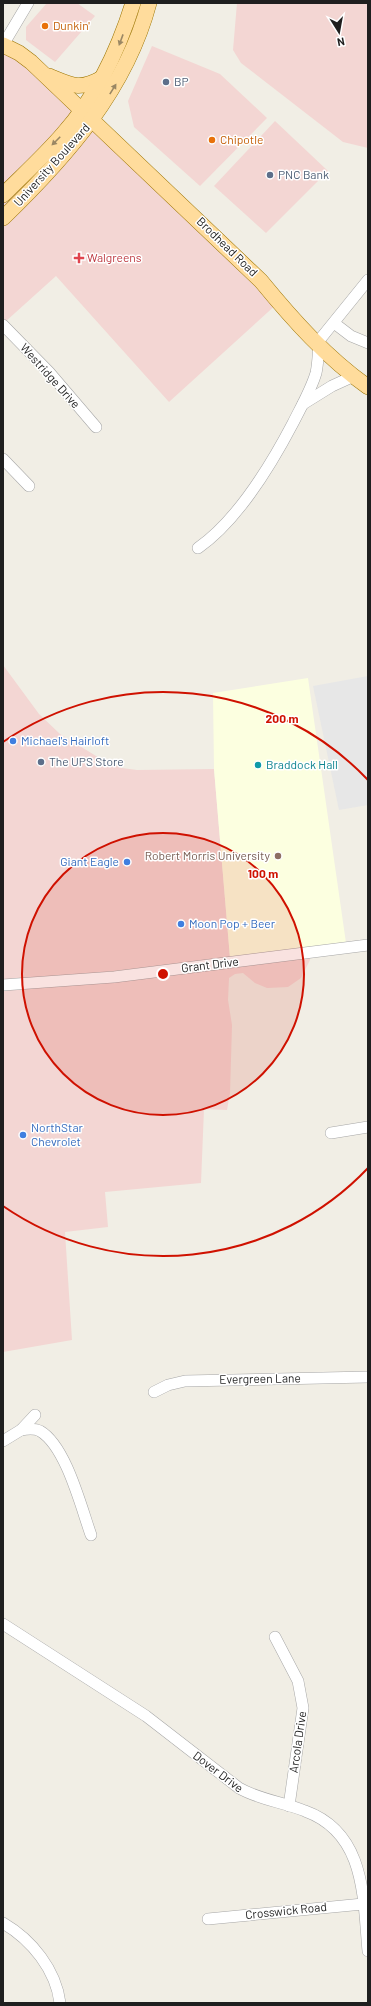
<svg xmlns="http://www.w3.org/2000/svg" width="371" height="2006" font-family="Barlow,sans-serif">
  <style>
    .commercial { fill: #f3d6d3 }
    .education { fill: #fcffe0 }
    .parking { fill: #e7e7e7 }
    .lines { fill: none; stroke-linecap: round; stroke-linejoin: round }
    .minor-casing { stroke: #a6a6a6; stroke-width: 12 }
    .major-casing { stroke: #9b7400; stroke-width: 16 }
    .minor { stroke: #fff; stroke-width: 11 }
    .major { stroke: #ffdc9c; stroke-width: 15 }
    .oneway { fill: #9a8764 }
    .ring { fill: none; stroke: #cf1100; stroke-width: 2 }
    .food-dot { fill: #e8710a; stroke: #fff; stroke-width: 1.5 }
    .service-dot { fill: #5c6f8a; stroke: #fff; stroke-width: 1.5 }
    .health-dot { fill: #e0444e; stroke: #fff; stroke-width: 1.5 }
    .shop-dot { fill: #3f7fe0; stroke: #fff; stroke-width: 1.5 }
    .culture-dot { fill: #0f9aa8; stroke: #fff; stroke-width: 1.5 }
    .education-dot { fill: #8d6e63; stroke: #fff; stroke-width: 1.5 }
    .labels { text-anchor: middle; stroke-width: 3; stroke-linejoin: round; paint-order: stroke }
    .food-label { font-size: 12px; fill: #c56008; stroke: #fff; text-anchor: start }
    .service-label { font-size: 12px; fill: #4e5e75; stroke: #fff; text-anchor: start }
    .street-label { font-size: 12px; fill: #1f1f1f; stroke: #fff }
    .health-label { font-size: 12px; fill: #be3a42; stroke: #fff; text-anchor: start }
    .shop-label { font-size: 12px; fill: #366cbe; stroke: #fff; text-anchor: start }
    .culture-label { font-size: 12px; fill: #0d838f; stroke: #fff; text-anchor: start }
    .education-label { font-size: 12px; fill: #785e54; stroke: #fff; text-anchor: end }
    .centre { fill: #cf1100; stroke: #fff; stroke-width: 2 }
    .ring-label { font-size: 12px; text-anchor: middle; font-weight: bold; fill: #cf1100; stroke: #fff; stroke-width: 3; stroke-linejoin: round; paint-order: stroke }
  </style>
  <rect width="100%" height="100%" fill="#f1eee5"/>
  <g class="commercial">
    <polygon points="47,3 77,3 95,16 55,62 26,40 26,27"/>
    <polygon points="237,3 368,3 368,148 343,142 241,63 233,50"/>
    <polygon points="3,45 279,302 169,402 56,276 5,322 3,327"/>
    <polygon points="152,46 220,74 267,118 200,186 134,127 128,101"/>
    <polygon points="275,121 328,171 266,233 214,186"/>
    <polygon points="3,665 39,714 60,734 101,759 122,768 137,770 214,769 230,958 77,975 3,980"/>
    <polygon points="309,953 310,960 301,978 288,987 267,988 255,983 243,973 235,974 229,978 228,1000 232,1025 230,1093 227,1110 204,1109 201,1183 105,1192 108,1227 65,1232 72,1340 3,1352 3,985"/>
  </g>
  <polygon class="education" points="308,678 346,943 230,958 214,769 213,693"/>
  <polygon class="parking" points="368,676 368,805 339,810 313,686"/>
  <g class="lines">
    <g class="minor-casing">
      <g id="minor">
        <polyline points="3,45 28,3"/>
        <polyline points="334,323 351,336 368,343"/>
        <polyline points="3,325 49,372 96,427"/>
        <polyline points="317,343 368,280"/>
        <polyline points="303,404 332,386 354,376"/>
        <polyline points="3,459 29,486"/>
        <path d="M198,548C238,520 271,465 293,423C301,407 311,390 316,373C318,364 318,355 319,346"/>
        <polyline points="3,985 114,977 368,945"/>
        <polyline points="331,1133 368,1127"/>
        <polyline points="154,1392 168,1385 185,1381 368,1377"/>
        <path d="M21,1430C27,1429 34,1428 40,1431C66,1446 81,1507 91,1535"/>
        <polyline points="3,1441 21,1430 35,1415"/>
        <path d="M3,1624L146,1716L239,1788C260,1800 283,1802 305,1811C366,1833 363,1898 368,1951"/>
        <polyline points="275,1637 298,1681 303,1708 289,1806"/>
        <polyline points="208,1919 363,1904"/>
        <path d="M3,1923C32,1940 56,1970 60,2003"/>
      </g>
    </g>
    <g class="major-casing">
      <g id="major">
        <path d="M3,45L19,53L31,62L261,281C293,320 327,358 368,387"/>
        <path d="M49,76C71,85 79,91 102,78"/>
        <path d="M3,195C23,175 44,156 63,134C97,96 118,51 133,3"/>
        <path d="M3,218C66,157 126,90 149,3"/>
      </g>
    </g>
    <use href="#minor" class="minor"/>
    <use href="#major" class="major"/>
  </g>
  <defs><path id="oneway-solid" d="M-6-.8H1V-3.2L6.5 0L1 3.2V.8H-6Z"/></defs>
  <g class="oneway">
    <use href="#oneway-solid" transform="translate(121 40) rotate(110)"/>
    <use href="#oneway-solid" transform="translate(113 89) rotate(-58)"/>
    <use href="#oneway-solid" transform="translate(56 141) rotate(135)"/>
  </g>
  <circle cx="163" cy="974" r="141" fill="#cf1100" fill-opacity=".12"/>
  <g class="ring">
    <circle cx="163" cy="974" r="141"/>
    <path d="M368 1168A282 282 0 0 1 3 1206M3 742A282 282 0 0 1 368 780"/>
  </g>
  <g class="food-dot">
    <circle cx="45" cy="26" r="4"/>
    <circle cx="212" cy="140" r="4"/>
  </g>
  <g class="service-dot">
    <circle cx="166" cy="82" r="4"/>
    <circle cx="270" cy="175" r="4"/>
    <circle cx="41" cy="762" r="4"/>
  </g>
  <path class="health-dot" d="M77 252h4v4h4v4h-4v4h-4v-4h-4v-4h4z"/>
  <g class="shop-dot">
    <circle cx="13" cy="741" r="4"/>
    <circle cx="127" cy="862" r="4"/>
    <circle cx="181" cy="924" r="4"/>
    <circle cx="23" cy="1135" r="4"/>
  </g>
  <circle class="culture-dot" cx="258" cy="765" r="4"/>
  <circle class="education-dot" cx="278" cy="856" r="4"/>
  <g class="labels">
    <g class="food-label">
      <text x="53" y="30">Dunkin'</text>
      <text x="220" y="144">Chipotle</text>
    </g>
    <g class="service-label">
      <text x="174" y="86">BP</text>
      <text x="278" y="179">PNC Bank</text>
      <text x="49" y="766">The UPS Store</text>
    </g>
    <g class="street-label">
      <text transform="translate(52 165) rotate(-48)" y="4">University Boulevard</text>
      <text transform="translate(227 247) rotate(44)" y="4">Brodhead Road</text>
      <text transform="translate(50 376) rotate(48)" y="4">Westridge Drive</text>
      <text transform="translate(210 965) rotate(-7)" y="4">Grant Drive</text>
      <text transform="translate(260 1379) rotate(-1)" y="4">Evergreen Lane</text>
      <text transform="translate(298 1742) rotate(-82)" y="4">Arcola Drive</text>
      <text transform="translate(218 1772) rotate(37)" y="4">Dover Drive</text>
      <text transform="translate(286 1911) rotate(-6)" y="4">Crosswick Road</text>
    </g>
    <g class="health-label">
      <text x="87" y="262">Walgreens</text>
    </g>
    <g class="shop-label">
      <text x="21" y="745">Michael's Hairloft</text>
      <text x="119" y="866" text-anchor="end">Giant Eagle</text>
      <text x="189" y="928">Moon Pop + Beer</text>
      <text x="31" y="1132">NorthStar<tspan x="31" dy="14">Chevrolet</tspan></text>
    </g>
    <g class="culture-label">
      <text x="266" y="769">Braddock Hall</text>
    </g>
    <g class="education-label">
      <text x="270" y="860">Robert Morris University</text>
    </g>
  </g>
  <circle cx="163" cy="974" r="6" class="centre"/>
  <g class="ring-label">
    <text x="282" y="723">200 m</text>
    <text x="263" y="878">100 m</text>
  </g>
  <rect width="371" height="2006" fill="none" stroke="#1f1f1f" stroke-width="8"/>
  <g transform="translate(339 32) rotate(169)" stroke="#ffffff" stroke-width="3" paint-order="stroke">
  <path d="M0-3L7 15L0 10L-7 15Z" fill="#1f1f1f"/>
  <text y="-6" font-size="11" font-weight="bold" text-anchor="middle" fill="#1f1f1f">N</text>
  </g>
</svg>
